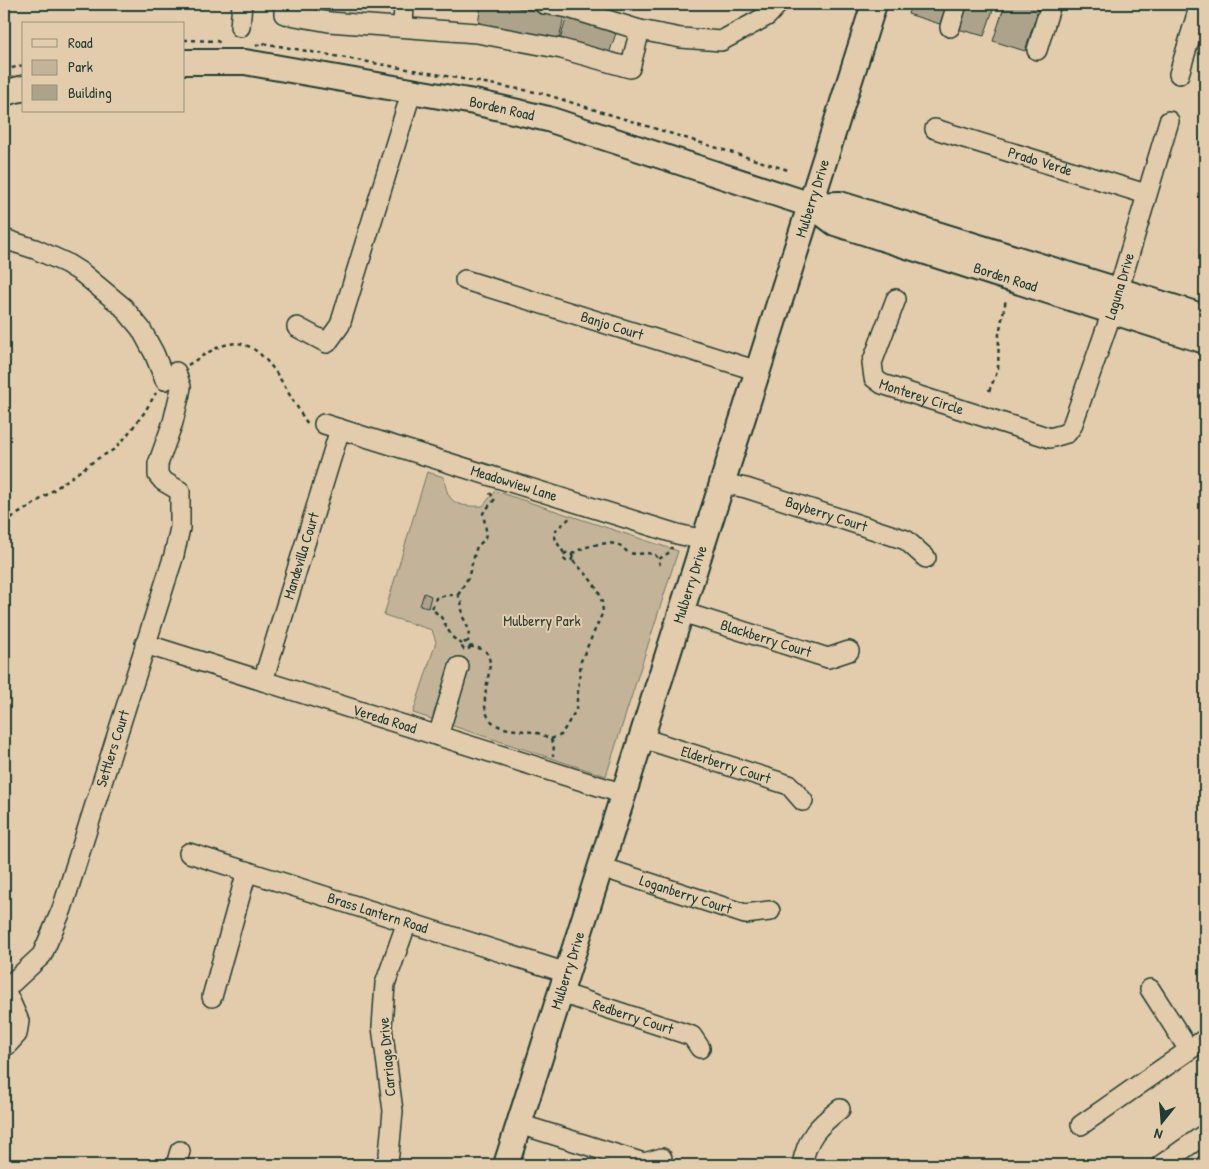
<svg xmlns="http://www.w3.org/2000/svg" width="1209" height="1169" font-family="'Patrick Hand',sans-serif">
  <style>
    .green { fill: #c3b499; stroke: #717866 }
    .building { fill: #ada38a; stroke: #1f3d34 }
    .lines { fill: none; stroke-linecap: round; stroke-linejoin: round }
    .minor-casing { stroke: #1f3d34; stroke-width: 22 }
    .major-casing { stroke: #1f3d34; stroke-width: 28 }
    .path { stroke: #1f3d34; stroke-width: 2.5; stroke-dasharray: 4 4; stroke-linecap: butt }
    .minor { stroke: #e3ccac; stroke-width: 19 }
    .major { stroke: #e3ccac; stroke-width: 24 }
    .labels { text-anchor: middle; stroke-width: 4; stroke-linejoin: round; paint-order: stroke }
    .street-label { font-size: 15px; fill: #1f3d34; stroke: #e3ccac }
    .park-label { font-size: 15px; fill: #274339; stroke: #e3ccac }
  </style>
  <rect width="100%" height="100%" fill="#e3ccac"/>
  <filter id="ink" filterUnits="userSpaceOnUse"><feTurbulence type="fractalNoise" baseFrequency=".02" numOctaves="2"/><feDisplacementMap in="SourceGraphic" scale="10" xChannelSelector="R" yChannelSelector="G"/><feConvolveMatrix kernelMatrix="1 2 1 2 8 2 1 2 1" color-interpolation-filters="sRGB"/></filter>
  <g filter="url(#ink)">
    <path class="green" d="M427,472L444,477C447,504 457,507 483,506L495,491L678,551L606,776L413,713L436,642L432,630L384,615Z"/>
    <g class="building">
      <polygon points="481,4 498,4 564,16 559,40 478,25"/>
      <polygon points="911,4 947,4 940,24 908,14"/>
      <polygon points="957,4 995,4 984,36 950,27"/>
      <polygon points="1005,4 1040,4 1025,51 993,41"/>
      <polygon points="567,16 617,30 609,54 560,40"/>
      <polygon points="424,593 431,596 428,608 420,606"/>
    </g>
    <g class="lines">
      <g class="minor-casing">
        <g id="minor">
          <polyline points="284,4 284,14 329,22 477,33 562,49 630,68 640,30 568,8 544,4"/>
          <polyline points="240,27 242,4"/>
          <polyline points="403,27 404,4"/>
          <polyline points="950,27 957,4"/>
          <polyline points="640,30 681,38 721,41 767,16 778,4"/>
          <polyline points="1037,50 1051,4"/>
          <polyline points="1179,74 1200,4"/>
          <path id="s1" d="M935,129L1146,194"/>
          <polyline points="4,239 35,249 66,263 82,273 123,307 141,329 154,353 165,380"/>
          <path id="s2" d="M465,280L758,371"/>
          <path id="s3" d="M896,299L872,363L874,378L882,384L1050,438L1067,433L1072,426L1112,312L1169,121"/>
          <polyline points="297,327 327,343 340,325 412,90"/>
          <path id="s4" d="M324,424L677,534L704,540"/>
          <path id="s5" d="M721,483L746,488L906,540L926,558"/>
          <path id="s6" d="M682,612L828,658L849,651"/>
          <path id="s7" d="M145,644L624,794"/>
          <path id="s8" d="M263,681L340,429"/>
          <polyline points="438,736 459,667"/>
          <path id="s9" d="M642,738L789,785L803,801"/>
          <path id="s10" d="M189,853L567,973"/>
          <path id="s11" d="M601,867L745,914L770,911"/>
          <path id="s12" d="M4,986L13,982L42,955L62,909L174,555L180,528V491L163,481L158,475V464L173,422L180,393L181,387L176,372"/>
          <polyline points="4,987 19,1021 17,1034 7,1045 4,1045"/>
          <polyline points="1150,989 1189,1050"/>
          <path id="s13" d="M561,993L692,1036L700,1048"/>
          <polyline points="212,997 247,871"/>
          <polyline points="519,1124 644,1163 662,1158"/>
          <polyline points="1081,1125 1205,1039"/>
          <polyline points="176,1165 180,1151"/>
          <polyline points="386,1165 389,1154 393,1111 382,1027 385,984 407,922"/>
          <path d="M802,1165C807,1137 818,1126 840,1109"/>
          <polyline points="1161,1165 1205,1134"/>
        </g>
      </g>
      <g class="major-casing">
        <g id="major">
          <path id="s14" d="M184,62H245L474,102L548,119L811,205L835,223L1205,341"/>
          <polyline points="4,93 24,88"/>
          <polyline points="811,205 840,204 1205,317"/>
          <path id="s15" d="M506,1165L874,4"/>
        </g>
      </g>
      <g class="path">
        <polyline points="184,40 217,41 222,44"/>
        <polyline points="256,46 262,43 541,93 788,170"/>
        <polyline points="4,70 24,65"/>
        <path d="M188,365C201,357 214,347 229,344C258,337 280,378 292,399C298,407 302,417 309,425"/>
        <polyline points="989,391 998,370 999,334 1006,299"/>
        <polyline points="4,522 31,506 97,459 113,450 124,439 144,413 156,393"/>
        <circle cx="568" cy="557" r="4.5"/>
        <path d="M564,553L556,541L554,533C558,526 565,524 570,517"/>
        <path d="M572,554C581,547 610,539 621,546C624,548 626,552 630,553C642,557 658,545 660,567"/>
        <polyline points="659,559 670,552 672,547"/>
        <path d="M458,595L468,578L477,546C491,537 485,528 483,513L495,499L488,491"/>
        <circle cx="466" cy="646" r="4"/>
        <polyline points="462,644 452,637 441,617 432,609 436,598 447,595 458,595 461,601 463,617 469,630 468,642"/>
        <path d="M470,646C475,648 481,648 485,651C499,662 476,699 489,718C501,738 544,723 554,745L553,756"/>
        <polyline points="551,739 561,735 576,710 581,661 603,612 602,602 598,590 587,575 572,560"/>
      </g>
      <use href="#minor" class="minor"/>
      <use href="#major" class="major"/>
    </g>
  </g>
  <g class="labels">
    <g class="street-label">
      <text dy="5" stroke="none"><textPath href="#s14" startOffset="322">Borden Road</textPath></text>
      <text dy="5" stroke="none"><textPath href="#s1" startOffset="110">Prado Verde</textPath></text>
      <text dy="5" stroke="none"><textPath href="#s15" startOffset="1014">Mulberry Drive</textPath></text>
      <text dy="5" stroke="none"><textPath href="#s14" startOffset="855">Borden Road</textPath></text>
      <text dy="5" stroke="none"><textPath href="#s3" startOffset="444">Laguna Drive</textPath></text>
      <text dy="5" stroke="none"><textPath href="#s2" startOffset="154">Banjo Court</textPath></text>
      <text dy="5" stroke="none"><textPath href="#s3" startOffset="135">Monterey Circle</textPath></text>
      <text dy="5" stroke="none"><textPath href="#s4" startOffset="199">Meadowview Lane</textPath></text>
      <text dy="5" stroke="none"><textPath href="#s5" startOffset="110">Bayberry Court</textPath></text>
      <text dy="5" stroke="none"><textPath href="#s8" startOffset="131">Mandevilla Court</textPath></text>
      <text dy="5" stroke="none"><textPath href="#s15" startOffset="609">Mulberry Drive</textPath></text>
      <text dy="5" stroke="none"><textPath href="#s6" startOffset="88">Blackberry Court</textPath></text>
      <text dy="5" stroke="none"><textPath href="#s7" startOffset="251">Vereda Road</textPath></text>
      <text dy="5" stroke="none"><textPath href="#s12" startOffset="268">Settlers Court</textPath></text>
      <text dy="5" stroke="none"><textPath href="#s9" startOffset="88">Elderberry Court</textPath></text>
      <text dy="5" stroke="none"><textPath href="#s11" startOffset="89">Loganberry Court</textPath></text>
      <text dy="5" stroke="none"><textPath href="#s10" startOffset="198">Brass Lantern Road</textPath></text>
      <text dy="5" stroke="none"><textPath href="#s15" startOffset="204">Mulberry Drive</textPath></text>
      <text dy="5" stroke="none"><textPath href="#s13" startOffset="76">Redberry Court</textPath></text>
      <text transform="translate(387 1057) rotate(-95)" y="5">Carriage Drive</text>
    </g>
    <g class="park-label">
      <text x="542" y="626">Mulberry Park</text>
    </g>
  </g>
  <rect width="1209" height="1169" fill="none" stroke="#e3ccac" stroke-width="20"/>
  <rect x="10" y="10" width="1189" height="1149" fill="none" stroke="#1f3d34" stroke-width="2" filter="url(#ink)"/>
  <rect x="22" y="22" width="162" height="90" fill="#e3ccac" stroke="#95937c"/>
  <rect x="32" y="39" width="25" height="8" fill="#e3ccac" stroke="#95937c"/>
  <text x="68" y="48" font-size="15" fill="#1f3d34">Road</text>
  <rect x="32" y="60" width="25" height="15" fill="#c3b499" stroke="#95937c"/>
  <text x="68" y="72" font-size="15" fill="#1f3d34">Park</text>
  <rect x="32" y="85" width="25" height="15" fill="#ada38a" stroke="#95937c"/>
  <text x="68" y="98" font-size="15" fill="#1f3d34">Building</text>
  <g transform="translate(1162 1122) rotate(197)" stroke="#e3ccac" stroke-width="4" paint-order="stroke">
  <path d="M0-4L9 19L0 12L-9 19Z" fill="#1f3d34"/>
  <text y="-8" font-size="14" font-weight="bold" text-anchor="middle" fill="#1f3d34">N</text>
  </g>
</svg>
